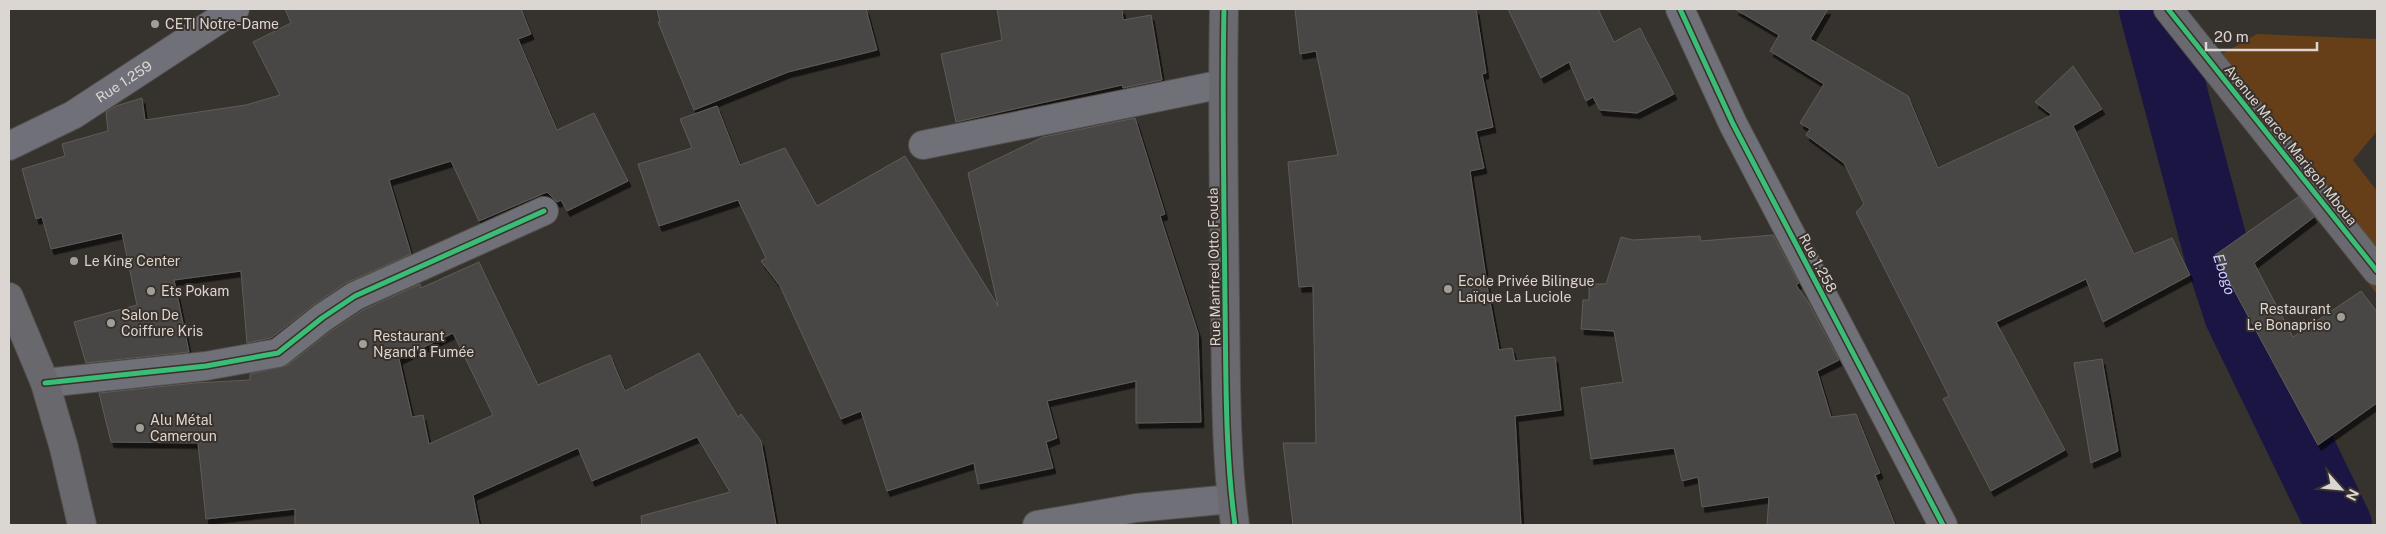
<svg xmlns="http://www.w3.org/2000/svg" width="2386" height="534" font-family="'Public Sans',sans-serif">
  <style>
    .green { fill: #663e17 }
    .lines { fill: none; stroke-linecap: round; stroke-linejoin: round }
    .river { stroke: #1a1543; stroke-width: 66 }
    .building { fill: #4a4744; stroke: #5f5c58; fill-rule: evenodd; filter: url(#shadow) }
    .street-casing { stroke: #53504c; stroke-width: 30 }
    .secondary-casing { stroke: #53504c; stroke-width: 30 }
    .primary-casing { stroke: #53504c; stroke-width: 30 }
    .street { stroke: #707078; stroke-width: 28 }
    .secondary { stroke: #6a696f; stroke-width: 28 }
    .primary { stroke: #69686d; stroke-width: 28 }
    .cycleway-casing { stroke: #39312b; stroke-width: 8 }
    .cycleway { stroke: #3abd76; stroke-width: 5 }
    .poi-dot { fill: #a19d99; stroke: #39312b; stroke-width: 2 }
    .labels { text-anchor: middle; stroke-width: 4; stroke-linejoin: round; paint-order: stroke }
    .poi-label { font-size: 14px; fill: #dbd6d2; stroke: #39312b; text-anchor: start }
    .street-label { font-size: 14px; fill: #dbd6d2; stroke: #39312b }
    .water-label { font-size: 15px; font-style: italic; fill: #cbcef1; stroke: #39312b }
  </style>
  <defs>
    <filter id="shadow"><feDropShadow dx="3" dy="5.5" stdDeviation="0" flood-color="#0009"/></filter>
  </defs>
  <rect width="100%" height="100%" fill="#36322e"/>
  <polygon class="green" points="2257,34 2377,39 2377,131 2353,160 2377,191 2377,294 2197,68"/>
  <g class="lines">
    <path class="river" id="s1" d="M2152,9L2217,253L2237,314L2339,525"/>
  </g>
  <g class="building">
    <polygon points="285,9 521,9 531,34 518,39 557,130 594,113 628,181 567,211 561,200 557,202 547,192 479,221 451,161 389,180 411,254 346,283 312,306 271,338 247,343 241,271 174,280 189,352 86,363 74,322 137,305 122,233 51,249 42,217 36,219 22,169 65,156 62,144 108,131 106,112 116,106 142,98 145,120 246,105 280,95 253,42 291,23"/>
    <polygon points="657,9 866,9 877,50 788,72 694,110 658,22 660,22"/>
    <polygon points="997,9 1122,9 1123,20 1151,15 1162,80 1123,88 1122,85 956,122 941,54 1002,40"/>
    <polygon points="1295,9 1476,9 1486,73 1482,74 1493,127 1476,131 1484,168 1470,171 1488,291 1499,350 1512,348 1515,361 1555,357 1561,410 1515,416 1521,525 1293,525 1283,443 1316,443 1313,286 1299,287 1288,162 1338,155 1316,51 1300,54"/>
    <polygon points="1508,9 1598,9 1614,42 1640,28 1674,94 1637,113 1600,110 1593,97 1586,101 1569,62 1541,78"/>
    <polygon points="1735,9 1828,9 1810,39 1908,96 1938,168 2052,115 2035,102 2073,66 2102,109 2073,126 2134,254 2172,238 2190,275 2103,322 2086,279 1996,322 2065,450 1991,491 1943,399 1949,396 1856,212 1864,204 1844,163 1806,135 1810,129 1800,123 1824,84 1770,51 1779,35"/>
    <polygon points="717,106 740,165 785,148 817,206 905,156 998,306 968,173 1043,137 1135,118 1165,214 1160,216 1198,333 1201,422 1136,423 1136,381 1047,401 1057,438 1046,442 1053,468 978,484 974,463 887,491 861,411 841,419 780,286 761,261 766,258 738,200 659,226 638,164 692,148 680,119"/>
    <polygon points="2298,197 2314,217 2254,263 2293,337 2361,291 2377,312 2377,403 2318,445 2215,255"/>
    <polygon points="1773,235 1799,283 1796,285 1808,302 1839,360 1817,371 1831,417 1856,414 1880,473 1875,475 1895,525 1767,525 1769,497 1702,507 1698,477 1682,481 1674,448 1591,459 1581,388 1623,382 1614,331 1581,329 1583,300 1589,300 1589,284 1606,284 1621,237 1633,240 1700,236 1701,241"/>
    <path d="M479,262L538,385L610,355L625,391L699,353L738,417L741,414L761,441L776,525H642L641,516L730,492L697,437L592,481L578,448L473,495L479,525H295V509L206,519L198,443L111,442L99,393L195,383L250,380V374L288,365L331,331L363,310L420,284L421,288ZM453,333L493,415L429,444L423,415L412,417L399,359Z"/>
    <polygon points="2102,359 2118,451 2091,463 2074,363"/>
  </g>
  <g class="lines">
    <g class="street-casing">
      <g id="street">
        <polyline points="1680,9 1733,124 1943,525"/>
        <polyline points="923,145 1223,84"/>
        <path id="s2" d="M9,146L73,115L235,9"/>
        <polyline points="45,383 206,366 278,353 322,318 355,296 544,211"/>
        <polyline points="1037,525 1136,508 1231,499"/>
      </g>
    </g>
    <g class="secondary-casing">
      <g id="secondary">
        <path d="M1224,9C1222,106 1224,204 1225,301C1226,375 1225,452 1235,525"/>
        <polyline points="2168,9 2377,271"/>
      </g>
    </g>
    <g class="primary-casing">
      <polyline id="primary" points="9,297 45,383 64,448 82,525"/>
    </g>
    <use href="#street" class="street"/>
    <use href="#secondary" class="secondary"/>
    <use href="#primary" class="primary"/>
    <g class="cycleway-casing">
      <g id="cycleway">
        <path d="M1224,9C1222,106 1224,204 1225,301C1226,375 1225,452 1235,525"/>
        <polyline points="1680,9 1733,124 1943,525"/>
        <polyline points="2168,9 2377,271"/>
        <polyline points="45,383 206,366 278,353 322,318 355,296 544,211"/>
      </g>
    </g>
    <use href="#cycleway" class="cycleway"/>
  </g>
  <g class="poi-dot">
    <circle cx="155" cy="24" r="5"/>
    <circle cx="74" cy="261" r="5"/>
    <circle cx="1448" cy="289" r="5"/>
    <circle cx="151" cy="291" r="5"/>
    <circle cx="2341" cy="317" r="5"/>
    <circle cx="111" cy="323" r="5"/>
    <circle cx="363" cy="344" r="5"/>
    <circle cx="140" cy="428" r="5"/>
  </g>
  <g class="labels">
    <g class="poi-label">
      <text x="165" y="29">CETI Notre-Dame</text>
      <text x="84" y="266">Le King Center</text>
      <text x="1458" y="286">Ecole Privée Bilingue<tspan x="1458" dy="16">Laïque La Luciole</tspan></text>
      <text x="161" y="296">Ets Pokam</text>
      <text x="2331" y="314" text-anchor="end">Restaurant<tspan x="2331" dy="16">Le Bonapriso</tspan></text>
      <text x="121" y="320">Salon De<tspan x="121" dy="16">Coiffure Kris</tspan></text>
      <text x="373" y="341">Restaurant<tspan x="373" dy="16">Ngand'a Fumée</tspan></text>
      <text x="150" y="425">Alu Métal<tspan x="150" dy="16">Cameroun</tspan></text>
    </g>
    <g class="street-label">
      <text dy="5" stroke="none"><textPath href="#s2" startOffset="132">Rue 1.259</textPath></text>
      <text transform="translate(2291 145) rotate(51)" y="5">Avenue Marcel Marigoh Mboua</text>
      <text transform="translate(1818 263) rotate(62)" y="5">Rue 1.258</text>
      <text transform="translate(1214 267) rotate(-91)" y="5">Rue Manfred Otto Fouda</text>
    </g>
    <g class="water-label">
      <text dy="5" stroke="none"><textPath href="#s1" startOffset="275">Ebogo</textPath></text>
    </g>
  </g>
  <rect width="2386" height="534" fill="none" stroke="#dbd6d2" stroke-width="20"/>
  <g transform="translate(2341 489) rotate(117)" stroke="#39312b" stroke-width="4" paint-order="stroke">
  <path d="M0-4L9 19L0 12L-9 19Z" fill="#dbd6d2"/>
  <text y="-8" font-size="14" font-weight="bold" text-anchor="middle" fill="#dbd6d2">N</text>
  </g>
  <path d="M2206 42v8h111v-8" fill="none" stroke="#dbd6d2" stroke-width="2.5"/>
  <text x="2214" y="42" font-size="15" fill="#dbd6d2" stroke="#39312b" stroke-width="4" paint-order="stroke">20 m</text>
</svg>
